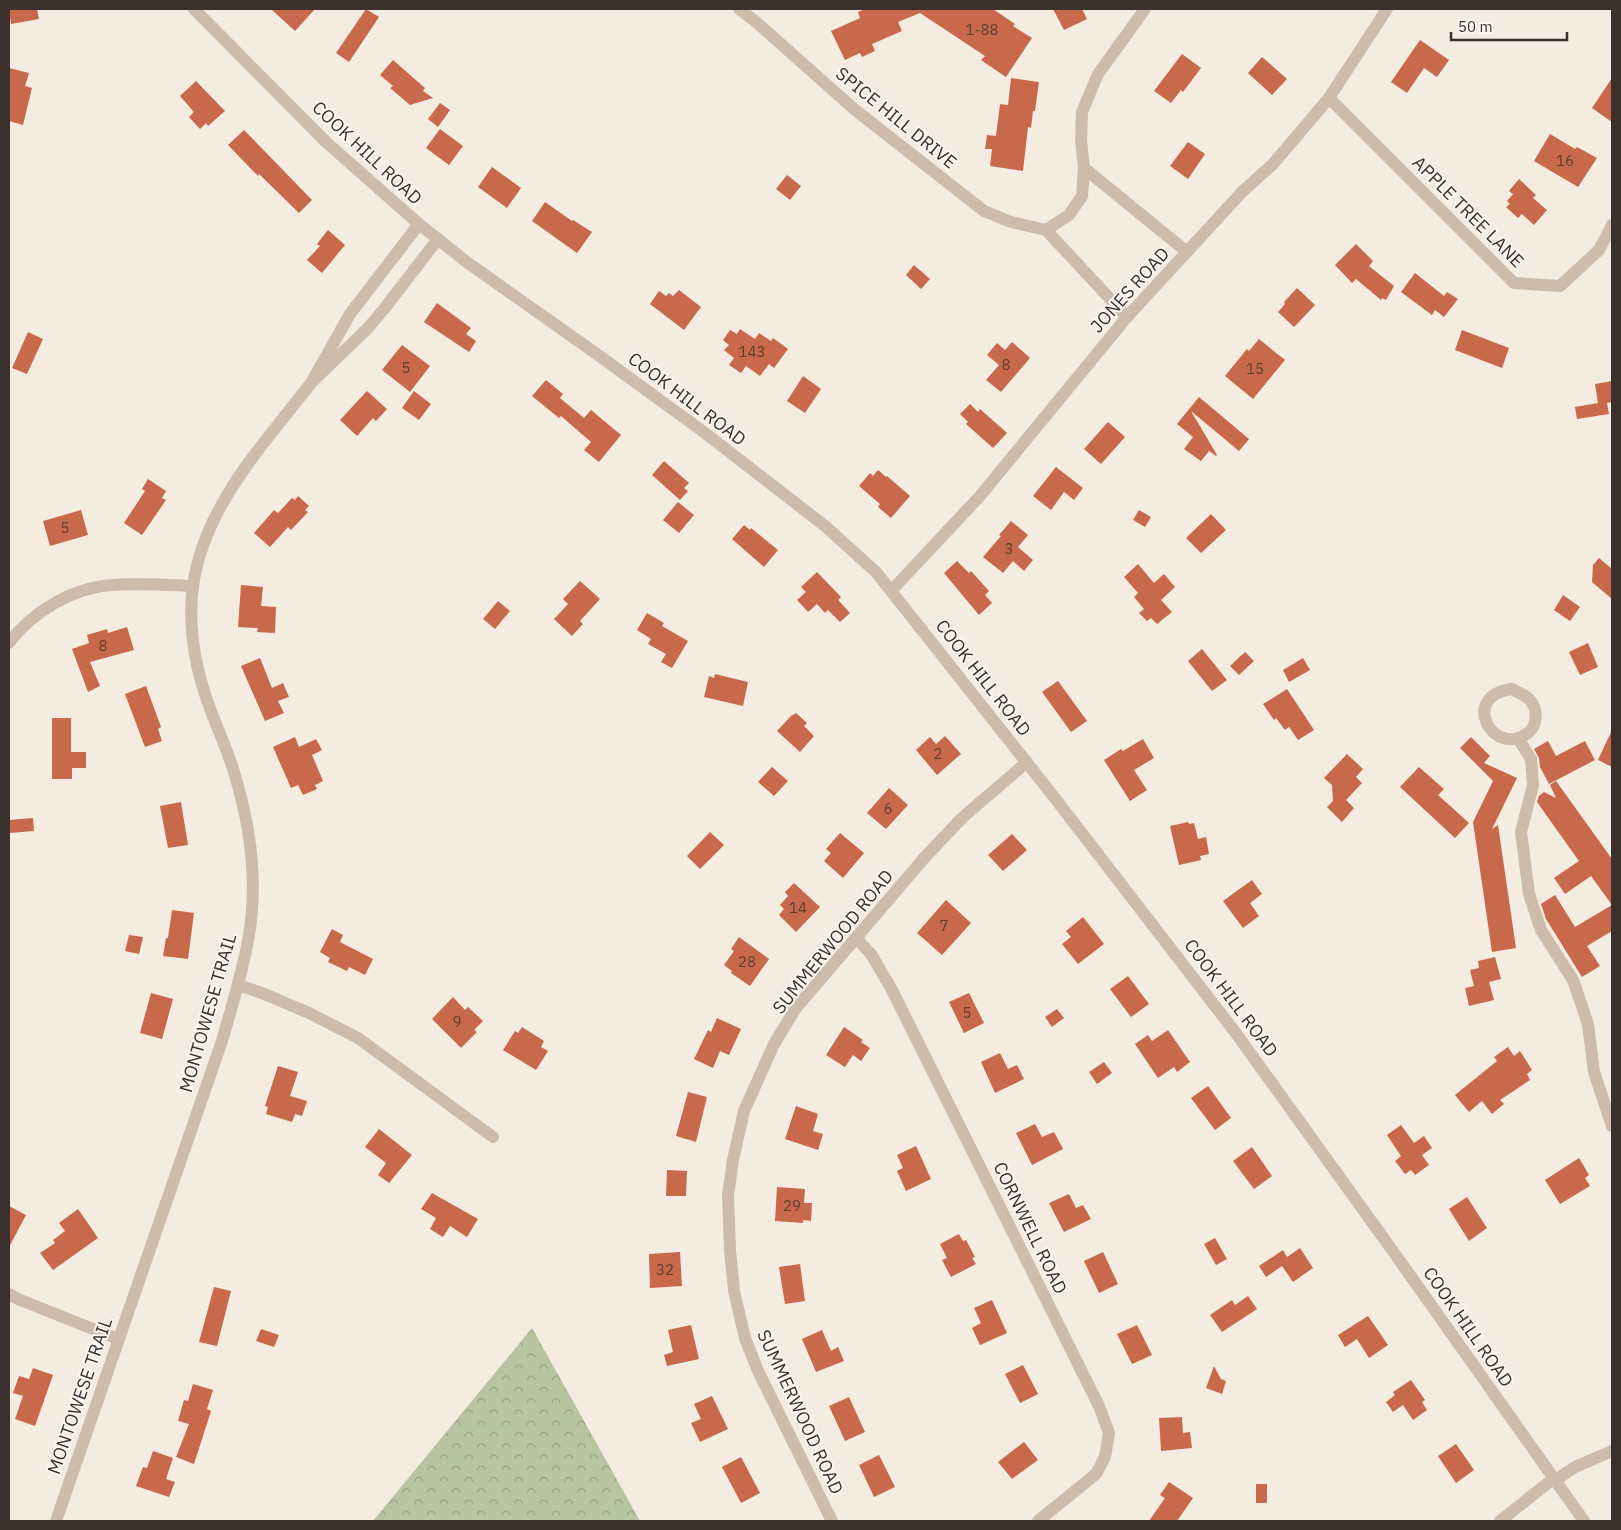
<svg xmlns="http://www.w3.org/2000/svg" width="1621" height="1530" font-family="'IBM Plex Sans',sans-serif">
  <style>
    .park { fill: url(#park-crowns) }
    .building { fill: #c8694b }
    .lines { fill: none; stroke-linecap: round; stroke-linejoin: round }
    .minor { stroke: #cdbbac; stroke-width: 12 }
    .labels { text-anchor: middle; stroke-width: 4; stroke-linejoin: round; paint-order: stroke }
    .number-label { font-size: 15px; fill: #5e3e33 }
    .street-label { font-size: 18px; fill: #3b302b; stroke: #fbf5ee }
  </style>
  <defs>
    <pattern id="park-crowns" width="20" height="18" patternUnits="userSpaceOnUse" patternTransform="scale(1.25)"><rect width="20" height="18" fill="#b8c4a0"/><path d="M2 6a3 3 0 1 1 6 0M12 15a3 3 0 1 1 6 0" fill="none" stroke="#97a083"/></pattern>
  </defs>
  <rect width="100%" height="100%" fill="#f4ebe1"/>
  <polygon class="park" points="532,1328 640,1521 373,1521"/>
  <g class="building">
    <polygon points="9,9 37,9 39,19 11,24"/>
    <polygon points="271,9 315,9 295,31"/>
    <polygon points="366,9 379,17 349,62 336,53"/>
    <polygon points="865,9 993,9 1015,24 1013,26 1032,38 1006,77 981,60 985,56 920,13 898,22 902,31 872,44 875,51 862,57 860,53 845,60 831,31 860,18 858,12"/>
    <polygon points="1053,9 1082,9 1087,19 1064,30"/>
    <polygon points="1420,40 1449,60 1437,77 1424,68 1407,93 1391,82"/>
    <polygon points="1182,54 1201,68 1183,92 1181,90 1171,103 1154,91"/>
    <polygon points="1262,57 1287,79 1272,95 1248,73"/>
    <polygon points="393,60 425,88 423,91 433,98 410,105 390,88 393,86 380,75"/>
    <polygon points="9,68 29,73 25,86 32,88 23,125 9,121"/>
    <polygon points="1011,78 1039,82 1035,111 1033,111 1031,128 1028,127 1023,171 990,166 992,149 985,149 987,135 996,136 1000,104 1008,105"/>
    <polygon points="1612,78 1612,122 1592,108"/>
    <polygon points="196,81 225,111 208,126 206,123 200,129 189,117 194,112 180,96"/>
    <polygon points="440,103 450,110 438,127 428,119"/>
    <polygon points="440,129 463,146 449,165 426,148"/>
    <polygon points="244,130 312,200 299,213 259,174 258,176 228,145"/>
    <polygon points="1550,134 1575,149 1577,147 1597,158 1578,187 1534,161"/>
    <polygon points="1188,142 1205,154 1188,179 1170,166"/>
    <polygon points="492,167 521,188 507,208 478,187"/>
    <polygon points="787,175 801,186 790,200 776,189"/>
    <polygon points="1519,179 1536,195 1533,198 1547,210 1534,225 1522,214 1518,218 1506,207 1510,204 1507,201 1513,194 1509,191"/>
    <polygon points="545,202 572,221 573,220 592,232 577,253 532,221"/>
    <polygon points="328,230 345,245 322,273 307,260 320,246 317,244"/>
    <polygon points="1356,244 1373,261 1369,266 1394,286 1386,300 1382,298 1381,300 1356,279 1352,283 1335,265"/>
    <polygon points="914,265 930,279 921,289 906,275"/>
    <polygon points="1415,273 1444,296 1447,292 1458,299 1444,317 1435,310 1432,315 1401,292"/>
    <polygon points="1297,288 1315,305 1294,327 1278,312 1285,304 1284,302"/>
    <polygon points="679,290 701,307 684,330 650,304 659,291 666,296 669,293 673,296"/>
    <polygon points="437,303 471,328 466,334 476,341 469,352 424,322"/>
    <polygon points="740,329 755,339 759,333 771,341 773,338 788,349 774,368 769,364 760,376 746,366 741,373 729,365 734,358 724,350 729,345 723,340 730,330 737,334"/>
    <polygon points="1462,330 1509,348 1502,368 1455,350"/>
    <polygon points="28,332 43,339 27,374 12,368"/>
    <polygon points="1259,339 1285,360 1253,399 1225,376 1247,349 1249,351"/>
    <polygon points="1012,342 1030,358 1001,392 986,380 999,365 987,355 997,343 1005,350"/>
    <polygon points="402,345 430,366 410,392 382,370"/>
    <polygon points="803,376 821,389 805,413 787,401"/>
    <polygon points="546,380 563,394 560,398 584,418 591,410 621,435 599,462 584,450 591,442 561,416 559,418 532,396"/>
    <polygon points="1612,381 1612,402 1607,403 1609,414 1577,419 1575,407 1598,403 1595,384"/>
    <polygon points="367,391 387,409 376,421 373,418 357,436 340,420"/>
    <polygon points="414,391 431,404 419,420 402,408"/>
    <polygon points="1199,397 1249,439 1239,451 1191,411 1217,455 1216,456 1209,451 1201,461 1184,449 1193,437 1177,424"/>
    <polygon points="970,404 978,412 980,409 1007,433 993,448 966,424 968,422 960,414"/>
    <polygon points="1108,422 1125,437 1101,464 1084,449"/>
    <polygon points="664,461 689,483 684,488 688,491 680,500 652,475"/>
    <polygon points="1056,467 1083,488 1074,500 1064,492 1051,510 1033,496"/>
    <polygon points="878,470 886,477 887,476 910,496 891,518 878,507 880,504 859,486 870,473 873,476"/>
    <polygon points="148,479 166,491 162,498 166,500 142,535 124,523 145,491 142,489"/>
    <polygon points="298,496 309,506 305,510 308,512 291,530 288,527 270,547 254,533 274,510 278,513 292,498 295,500"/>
    <polygon points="678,502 694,515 679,533 663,520"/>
    <polygon points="81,510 88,535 50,546 43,521"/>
    <polygon points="1139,510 1151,517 1145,527 1133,520"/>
    <polygon points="1211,514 1226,530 1201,553 1186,538"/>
    <polygon points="1011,521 1028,535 1018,547 1033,560 1024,571 1013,561 1003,573 983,557 1001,536 999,535"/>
    <polygon points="744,525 750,530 751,528 778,550 764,567 732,539"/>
    <polygon points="1599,558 1612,569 1612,599 1592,582 1593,565"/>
    <polygon points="957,561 969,573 971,571 989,591 985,595 992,603 979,615 944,573"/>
    <polygon points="1138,564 1154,583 1164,574 1175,587 1161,600 1172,612 1157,624 1151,618 1147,621 1139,613 1144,609 1134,597 1138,593 1124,577"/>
    <polygon points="817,572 841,597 838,600 850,613 840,622 828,610 825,613 817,604 808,612 797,600 806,592 801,587"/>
    <polygon points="580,581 600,599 580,621 583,624 572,636 554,619 568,604 563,599"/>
    <polygon points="241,585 263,587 261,606 276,607 275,633 257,632 258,628 238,627"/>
    <polygon points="1563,595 1580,607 1570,621 1554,610"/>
    <polygon points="498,601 510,611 495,629 483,619"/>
    <polygon points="647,613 664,623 662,626 688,641 672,668 661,662 666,654 648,644 651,639 637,630"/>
    <polygon points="127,627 134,650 90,662 100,686 88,692 72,649 89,643 87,635 107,629 108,633"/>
    <polygon points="1588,643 1598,667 1580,675 1569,652"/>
    <polygon points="1202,649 1227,680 1212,691 1188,661"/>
    <polygon points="1245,652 1254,661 1239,675 1230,666"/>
    <polygon points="260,658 272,688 283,683 289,697 278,701 284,713 265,721 241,666"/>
    <polygon points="1303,658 1310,670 1289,682 1283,670"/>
    <polygon points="715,674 748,682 743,706 704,697 709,676 714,678"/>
    <polygon points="1058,681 1087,721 1071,732 1042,692"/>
    <polygon points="146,686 161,727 158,729 162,741 145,747 125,694"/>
    <polygon points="1287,689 1314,730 1298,740 1289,727 1285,730 1276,718 1274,720 1263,704"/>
    <polygon points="796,713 807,723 804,726 814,736 800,752 777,731 791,716"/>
    <polygon points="52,718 71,718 71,752 86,752 86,768 72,768 72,779 52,779"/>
    <polygon points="1612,730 1612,767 1598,760"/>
    <polygon points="945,736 961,754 937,775 916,750 930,737 936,744"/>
    <polygon points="295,737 299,747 316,739 322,750 312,755 323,781 315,785 317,789 303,795 298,785 291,788 273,747"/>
    <polygon points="1471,737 1490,756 1484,763 1517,778 1492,829 1498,825 1516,948 1492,952 1473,822 1493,781 1460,748"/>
    <polygon points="1143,739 1154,758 1134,770 1147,790 1130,801 1104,760 1121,749 1123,751"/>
    <polygon points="1548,741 1556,756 1585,741 1595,760 1549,784 1540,767 1539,758 1534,749"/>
    <polygon points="1347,754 1363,769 1356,777 1362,783 1346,800 1354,808 1342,822 1327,807 1333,801 1332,785 1324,778"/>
    <polygon points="772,767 788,781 774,796 758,782"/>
    <polygon points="1419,767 1444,789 1438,795 1469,823 1455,838 1400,787"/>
    <polygon points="1556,781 1612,859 1612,931 1587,946 1600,966 1582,977 1546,919 1541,904 1555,895 1575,927 1612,905 1591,876 1565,894 1554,878 1579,861 1537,802 1539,796 1544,792 1556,798 1550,785"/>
    <polygon points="889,788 908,805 886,829 867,813"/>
    <polygon points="181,802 188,845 168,848 160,806"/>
    <polygon points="33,818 34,831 9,833 9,820"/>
    <polygon points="1188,822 1189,824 1194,823 1198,839 1206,837 1209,854 1200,856 1201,860 1179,865 1170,826"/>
    <polygon points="710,832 724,845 700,869 687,856"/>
    <polygon points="840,833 864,853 843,878 824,861 831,853 826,849"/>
    <polygon points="1012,834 1027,850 1003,871 988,855"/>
    <polygon points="1252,880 1262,894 1250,903 1259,916 1243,928 1223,901"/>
    <polygon points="794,883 820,907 796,932 779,915 784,909 780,905 788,896 785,892"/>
    <polygon points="946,900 971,923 942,955 917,933"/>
    <polygon points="172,910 194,913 188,959 163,956 166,938 168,938"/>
    <polygon points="1083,917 1104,944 1078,964 1062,944 1071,937 1066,931"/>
    <polygon points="332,929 343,935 340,942 373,959 365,975 349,967 347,971 328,962 330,958 320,952"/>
    <polygon points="129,935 143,937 139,954 125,951"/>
    <polygon points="739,937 769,959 750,986 731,973 732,971 724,965 734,951 731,949"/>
    <polygon points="1495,957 1501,979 1489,982 1494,1000 1469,1006 1465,988 1474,986 1470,970 1479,968 1478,961"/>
    <polygon points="1128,976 1149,1004 1131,1017 1110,989"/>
    <polygon points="151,993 173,999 162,1039 140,1033"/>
    <polygon points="969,993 984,1023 964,1033 949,1002"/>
    <polygon points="453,997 465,1010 468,1007 483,1021 474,1030 477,1032 461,1048 432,1019"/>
    <polygon points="1057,1009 1064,1018 1052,1027 1045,1017"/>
    <polygon points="717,1018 741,1029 729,1055 720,1051 713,1068 694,1059 708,1030 711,1032"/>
    <polygon points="522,1027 544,1041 541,1047 548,1051 536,1070 503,1050 515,1031 518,1033"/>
    <polygon points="844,1027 863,1040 861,1042 870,1048 861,1061 853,1055 845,1067 826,1055"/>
    <polygon points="1168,1030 1190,1062 1177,1072 1174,1067 1158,1078 1135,1044 1148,1035 1152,1041"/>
    <polygon points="1508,1047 1514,1056 1520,1051 1532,1070 1527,1074 1530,1080 1500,1100 1504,1104 1492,1114 1482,1101 1469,1112 1455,1095 1497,1061 1494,1057"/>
    <polygon points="1000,1053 1008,1069 1017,1065 1024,1079 995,1093 981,1062"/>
    <polygon points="1104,1062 1112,1073 1097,1084 1089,1072"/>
    <polygon points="278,1066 298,1072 290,1096 307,1101 302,1116 295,1114 292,1122 266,1114 268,1107 265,1106"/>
    <polygon points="1208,1086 1231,1118 1215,1130 1191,1098"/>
    <polygon points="688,1092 707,1097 696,1142 676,1136"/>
    <polygon points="796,1106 818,1114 813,1131 823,1134 818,1150 785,1139"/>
    <polygon points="1035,1124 1042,1137 1054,1132 1063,1149 1032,1165 1016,1133"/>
    <polygon points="1401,1125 1414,1143 1424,1136 1432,1148 1422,1155 1429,1165 1415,1175 1411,1170 1405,1174 1395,1161 1401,1156 1387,1135"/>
    <polygon points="379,1129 412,1155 389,1183 378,1175 386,1163 365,1147"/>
    <polygon points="916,1146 931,1179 906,1191 897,1171 903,1168 897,1155"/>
    <polygon points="1252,1147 1272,1176 1254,1189 1233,1161"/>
    <polygon points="1579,1158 1589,1175 1585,1178 1590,1186 1560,1204 1545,1180"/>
    <polygon points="667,1170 687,1171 686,1196 666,1196"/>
    <polygon points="777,1187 805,1189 804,1203 812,1203 811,1221 803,1220 803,1223 775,1221"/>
    <polygon points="432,1193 478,1219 467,1237 450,1226 443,1237 430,1229 436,1218 421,1209"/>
    <polygon points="1069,1194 1076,1208 1083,1205 1091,1219 1064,1232 1049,1203"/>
    <polygon points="1467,1197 1487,1228 1469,1241 1449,1209"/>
    <polygon points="9,1206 26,1215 9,1247"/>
    <polygon points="78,1209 98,1238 53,1270 40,1253 55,1243 53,1240 65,1231 59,1223"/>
    <polygon points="959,1234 963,1241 966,1240 975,1257 972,1258 976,1264 951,1277 942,1260 947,1258 940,1244"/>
    <polygon points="1215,1238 1227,1259 1216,1265 1204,1244"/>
    <polygon points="1300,1248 1313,1268 1293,1282 1282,1266 1266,1277 1259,1266 1283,1250 1287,1257"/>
    <polygon points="680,1252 682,1286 650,1288 649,1254"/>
    <polygon points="1103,1252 1118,1284 1099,1293 1084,1261"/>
    <polygon points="800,1264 805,1301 785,1304 779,1267"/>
    <polygon points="214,1287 231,1291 217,1346 199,1342"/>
    <polygon points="1248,1296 1257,1309 1222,1332 1210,1315 1232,1300 1235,1305"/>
    <polygon points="992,1300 1007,1333 980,1345 972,1328 981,1323 974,1308"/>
    <polygon points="1368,1316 1388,1345 1369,1358 1357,1339 1345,1347 1338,1335"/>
    <polygon points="691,1325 699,1359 667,1366 664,1355 673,1352 668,1330"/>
    <polygon points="1137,1325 1152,1355 1132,1364 1117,1334"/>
    <polygon points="261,1329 279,1335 274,1347 256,1341"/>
    <polygon points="822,1330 831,1351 838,1347 844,1361 816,1372 802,1339"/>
    <polygon points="1023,1365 1038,1394 1020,1403 1005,1374"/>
    <polygon points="1214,1366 1221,1379 1226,1381 1222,1394 1206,1388"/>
    <polygon points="33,1368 53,1375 35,1426 15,1419 23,1396 13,1393 19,1376 29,1379"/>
    <polygon points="1411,1380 1425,1400 1422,1402 1427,1410 1413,1420 1403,1405 1393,1412 1386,1402 1395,1395 1393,1392"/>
    <polygon points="193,1384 213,1390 207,1409 211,1411 194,1464 176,1457 189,1424 178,1421 184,1400 188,1401"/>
    <polygon points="712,1396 728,1429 700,1442 691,1423 701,1419 694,1404"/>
    <polygon points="849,1397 865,1432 845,1441 829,1406"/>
    <polygon points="1182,1417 1183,1433 1190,1432 1192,1448 1161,1451 1159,1418"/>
    <polygon points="1024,1442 1038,1460 1012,1479 998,1462"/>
    <polygon points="1456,1444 1474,1470 1456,1483 1438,1456"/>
    <polygon points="153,1451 173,1458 166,1479 175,1482 169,1497 136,1486 143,1467 147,1468"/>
    <polygon points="879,1455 895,1487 874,1497 859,1465"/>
    <polygon points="741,1457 760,1493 741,1503 722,1467"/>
    <polygon points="1169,1482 1193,1498 1177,1521 1149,1521 1165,1498 1160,1495"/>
    <rect x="1256" y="1484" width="11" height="19"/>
  </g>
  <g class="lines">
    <g class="minor">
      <polyline points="194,9 326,142 419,224 468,263 601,357 705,433 825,526 876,572 1054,797 1235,1032 1395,1254 1584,1521"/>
      <polyline points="739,9 755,21 854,109 984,211 1011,222 1046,230 1127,317"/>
      <polyline points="1329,98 1514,283 1560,286 1599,250 1612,225"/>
      <polyline points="1084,168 1187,252"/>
      <polyline points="419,224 350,314 311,383 368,328 384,309 438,239"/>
      <polyline points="1046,230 1069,215 1082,196 1084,168 1081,140 1082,112 1098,74 1145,9"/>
      <polyline points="892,590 980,496 1127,317 1242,192 1273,164 1329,98 1387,9"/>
      <path d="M9,643C32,612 73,587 113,585C139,583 166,585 193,586"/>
      <path d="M1512,689C1517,692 1525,695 1529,699C1538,708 1538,725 1528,733C1494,759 1458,696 1512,689Z"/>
      <polyline points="1518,738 1531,759 1533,785 1521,832 1529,894 1541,930 1573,980 1588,1024 1594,1072 1612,1126"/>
      <polyline points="856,938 871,954 892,990 1099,1406 1109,1433 1105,1457 1096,1474 1038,1521"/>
      <polyline points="238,985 262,993 309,1013 358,1038 493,1137"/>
      <polyline points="9,1294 18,1299 118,1339"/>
      <polyline points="1554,1481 1575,1467 1612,1451"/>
      <path d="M56,1521L222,1041C232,1006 243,971 249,935C258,881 250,824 234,772C226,745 213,720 205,694C194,661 188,621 193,586C204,506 264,444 311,383"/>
      <polyline points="832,1521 758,1371 745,1338 734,1291 730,1250 728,1195 733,1160 744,1111 774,1044 796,1008 925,857 963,817 1027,762"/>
      <polyline points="1500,1521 1553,1479"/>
    </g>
  </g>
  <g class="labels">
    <g class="number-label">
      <text x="982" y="35">1-88</text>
      <text x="1565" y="166">16</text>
      <text x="752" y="357">143</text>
      <text x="1006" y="370">8</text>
      <text x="406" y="373">5</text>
      <text x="1255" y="374">15</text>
      <text x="65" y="533">5</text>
      <text x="1009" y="554">3</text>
      <text x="103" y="651">8</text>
      <text x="938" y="759">2</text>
      <text x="888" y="814">6</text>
      <text x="798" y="913">14</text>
      <text x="944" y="931">7</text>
      <text x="747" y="967">28</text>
      <text x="967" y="1018">5</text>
      <text x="457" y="1027">9</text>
      <text x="792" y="1211">29</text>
      <text x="665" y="1275">32</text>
    </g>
    <g class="street-label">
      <text transform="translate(896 118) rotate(39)" y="6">SPICE HILL DRIVE</text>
      <text transform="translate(367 153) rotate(43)" y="6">COOK HILL ROAD</text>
      <text transform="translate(1468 212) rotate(45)" y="6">APPLE TREE LANE</text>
      <text transform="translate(1130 290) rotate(-48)" y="6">JONES ROAD</text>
      <text transform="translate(687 399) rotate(37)" y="6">COOK HILL ROAD</text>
      <text transform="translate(983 678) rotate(52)" y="6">COOK HILL ROAD</text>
      <text transform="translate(833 942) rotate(-51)" y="6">SUMMERWOOD ROAD</text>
      <text transform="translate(1231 998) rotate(53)" y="6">COOK HILL ROAD</text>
      <text transform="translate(208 1013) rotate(-74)" y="6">MONTOWESE TRAIL</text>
      <text transform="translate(1030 1228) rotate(64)" y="6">CORNWELL ROAD</text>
      <text transform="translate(1468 1327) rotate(55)" y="6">COOK HILL ROAD</text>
      <text transform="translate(80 1396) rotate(-71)" y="6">MONTOWESE TRAIL</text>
      <text transform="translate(800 1412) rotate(65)" y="6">SUMMERWOOD ROAD</text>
    </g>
  </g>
  <rect width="1621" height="1530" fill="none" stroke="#3b302b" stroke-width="20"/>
  <path d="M1451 32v8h116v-8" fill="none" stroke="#3b302b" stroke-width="2.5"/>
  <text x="1458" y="32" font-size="15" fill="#3b302b" stroke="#fbf5ee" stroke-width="4" paint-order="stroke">50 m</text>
</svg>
